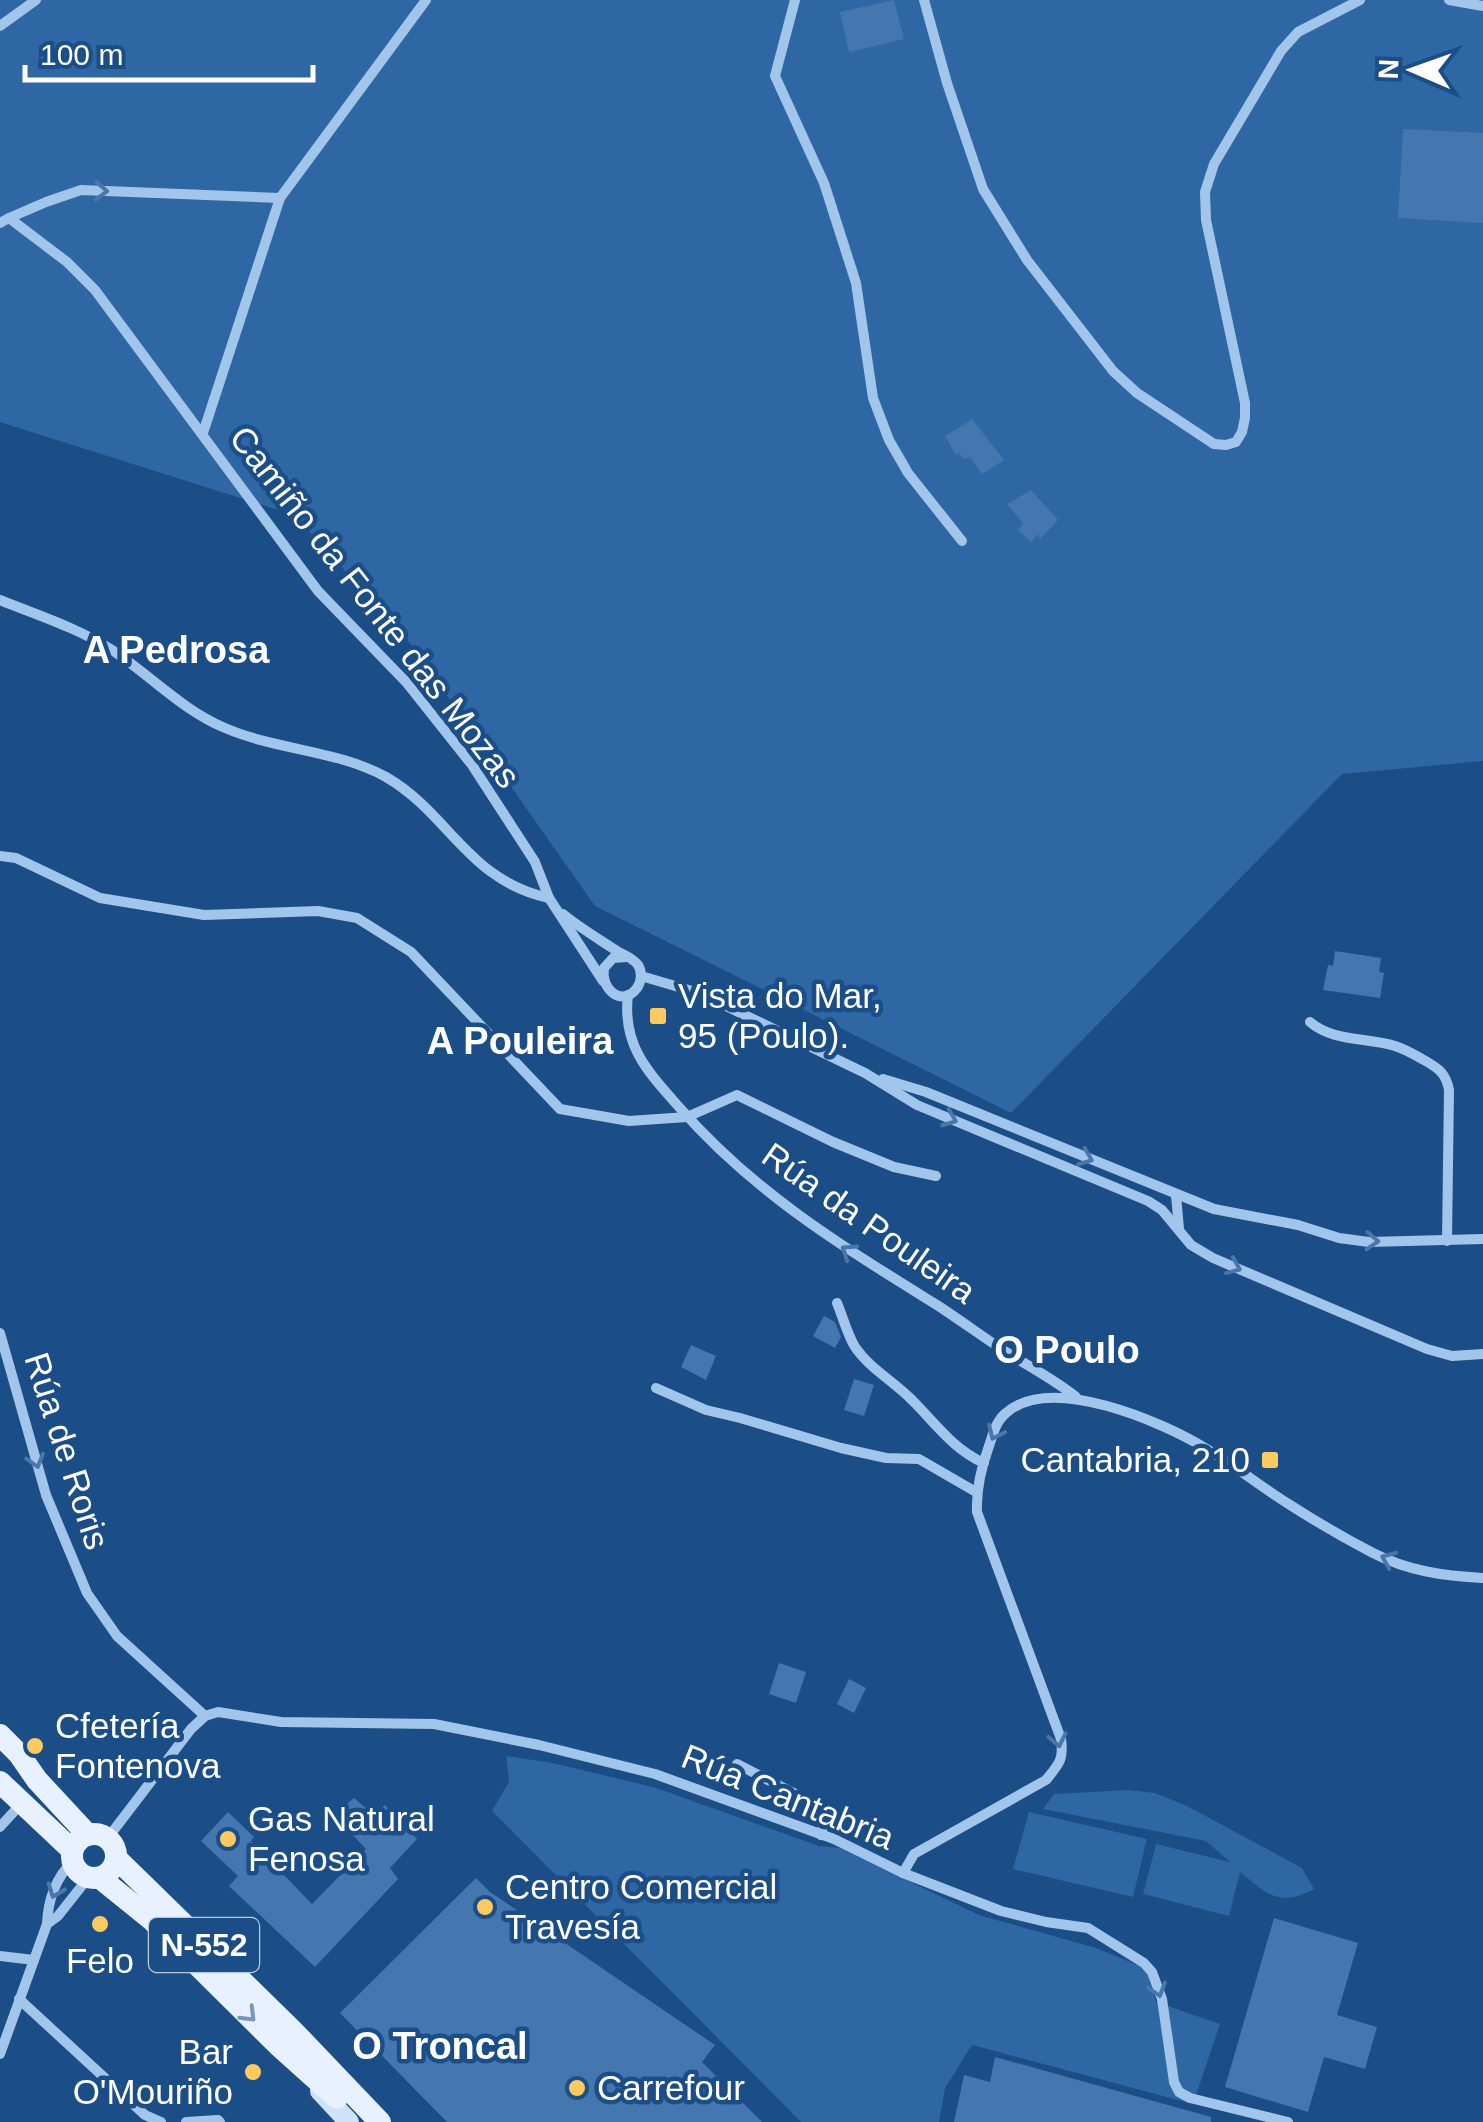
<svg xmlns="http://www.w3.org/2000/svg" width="1483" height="2122" font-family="Arial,sans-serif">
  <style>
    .green { fill: #2e67a3 }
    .building { fill: #4477af }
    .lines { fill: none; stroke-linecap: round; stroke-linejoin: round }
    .street { stroke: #a2c6eb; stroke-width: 10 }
    .secondary { stroke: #cee2f8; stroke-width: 20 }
    .primary { stroke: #e7f1ff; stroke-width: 22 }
    .oneway { stroke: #4a77a9 }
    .oneway2 { stroke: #7797bc }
    .poi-dot { fill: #fdca5f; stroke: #1b4d86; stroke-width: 4 }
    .labels { text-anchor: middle; stroke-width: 9; stroke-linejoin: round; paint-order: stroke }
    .shield { fill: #1b4d86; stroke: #bbcadb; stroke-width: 2.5 }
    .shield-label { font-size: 32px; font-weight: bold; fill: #fff }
    .street-label { font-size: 35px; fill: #fff; stroke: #1b4d86 }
    .poi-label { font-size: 35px; fill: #fff; stroke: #1b4d86; text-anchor: start }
    .neighbourhood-label { font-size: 38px; font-weight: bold; fill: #fff; stroke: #1b4d86 }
  </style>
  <rect width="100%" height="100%" fill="#1b4d86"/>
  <g class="green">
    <polygon points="0,0 1483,0 1483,761 1342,774 1011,1113 595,906 404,635 294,515 0,422"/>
    <polygon points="506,1756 553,1763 656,1788 819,1846 840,1848 979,1915 1096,1948 1140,1966 1149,1975 1156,2002 1220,2024 1193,2104 972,2045 945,2088 939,2122 801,2122 492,1811 509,1782"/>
    <path d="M1128,1790L1155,1793L1187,1806L1302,1868L1314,1889C1279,1908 1267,1894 1240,1872L1229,1916L1143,1894L1156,1844L1230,1862L1206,1841L1043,1809L1054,1794Z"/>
    <polygon points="1029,1812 1147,1839 1133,1897 1013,1869"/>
  </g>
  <g class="building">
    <polygon points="894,0 904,39 849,52 840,12"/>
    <polygon points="1403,129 1483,133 1483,223 1398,218"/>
    <polygon points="972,419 1004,460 982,474 970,457 964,459 959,453 956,455 945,436"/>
    <polygon points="1031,490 1058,520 1040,539 1038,534 1031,542 1018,530 1023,523 1007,504"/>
    <polygon points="1335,951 1381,958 1379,972 1384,973 1380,998 1323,990 1328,965 1333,966"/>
    <polygon points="824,1316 835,1322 841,1337 835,1348 813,1336"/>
    <polygon points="691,1345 716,1356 706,1380 681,1367"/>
    <polygon points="854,1379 874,1385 864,1416 844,1410"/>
    <polygon points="779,1663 806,1672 796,1703 769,1694"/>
    <polygon points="849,1679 866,1688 854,1713 837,1704"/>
    <polygon points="354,1798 374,1815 385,1805 417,1839 390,1868 398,1879 315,1967 229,1886 238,1876 201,1841 228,1812 254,1837 251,1841 312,1904 366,1849 334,1815"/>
    <polygon points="476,1878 490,1892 715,2045 702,2062 762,2122 447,2122 340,2013"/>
    <polygon points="1274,1918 1358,1943 1337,2015 1377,2027 1365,2069 1324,2057 1308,2112 1225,2087"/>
    <polygon points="995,2057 1211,2117 1211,2122 954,2122 964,2075 990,2082"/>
  </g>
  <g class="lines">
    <g class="street">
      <polyline points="795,0 775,76 824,183 856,283 873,398 889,440 908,473 962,541"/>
      <polyline points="924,0 947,83 983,189 1027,260 1113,371 1137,393 1214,444 1226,445 1236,442 1242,432 1245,418 1245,403 1206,220 1205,192 1214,164 1281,51 1298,32 1360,0"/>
      <polyline points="1449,0 1483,6"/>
      <polyline points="0,26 36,0"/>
      <polyline points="9,218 46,202 81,190 280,198"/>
      <polyline points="0,223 9,218 67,262 95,290 318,591 406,682 472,765 535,862 549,898 603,981"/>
      <polyline points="203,433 280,198 426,0"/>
      <path d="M0,600C37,615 78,628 112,650C150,675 182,710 225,728C276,750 337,750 386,777C450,814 467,880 549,898"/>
      <polyline points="0,856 16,858 100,898 204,915 318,911 357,918 411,952 560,1109 629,1121 687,1117 737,1095 833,1142 894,1167 936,1176"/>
      <path d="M563,914C580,928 599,939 617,951C624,955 633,958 638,965C642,971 642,981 637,988C622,1008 600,989 604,968L613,958L626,957"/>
      <polyline points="641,976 699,993 865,1073 917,1105 1148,1201 1162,1210 1191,1245 1213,1258 1427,1349 1452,1356 1483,1354"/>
      <path d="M628,995C622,1045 647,1071 679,1107C754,1193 842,1246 937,1305C960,1320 983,1337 1006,1352C1030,1367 1055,1380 1076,1397"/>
      <path d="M1310,1022C1333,1042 1367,1037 1395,1046C1405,1049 1415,1055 1424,1060C1438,1068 1446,1073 1449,1090L1447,1241"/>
      <polyline points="883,1079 926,1092 1214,1209 1298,1225 1339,1238 1369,1242 1483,1239"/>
      <polyline points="1176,1195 1179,1229"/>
      <path d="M837,1303C843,1317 847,1334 855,1347C870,1369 895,1382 913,1401C936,1424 953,1449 984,1463"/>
      <polyline points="0,1333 46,1495 87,1593 117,1636 205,1716"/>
      <polyline points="656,1388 706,1410 740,1418 841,1448 886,1458 919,1459 976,1492"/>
      <polyline points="737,1764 807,1800 824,1821 821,1835"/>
      <polyline points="0,1827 21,1804"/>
      <polyline points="107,1839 191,1729 205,1716 218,1712 281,1722 434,1724 539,1745 655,1774 834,1839 903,1873 1001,1911 1046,1922 1088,1928 1144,1963 1152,1972 1162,1999 1174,2082 1179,2092 1190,2098 1288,2122"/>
      <path d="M903,1873L914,1854L1046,1780C1059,1764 1064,1760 1061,1739L977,1512C976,1489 981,1468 989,1446C993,1434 996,1421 1006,1413C1051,1373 1162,1422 1205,1448C1234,1465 1260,1486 1287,1503C1315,1521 1344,1538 1373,1553C1408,1571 1444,1576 1483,1578"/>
      <polyline points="47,1924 58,1916 88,1878"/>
      <polyline points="0,1956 34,1960"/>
      <polyline points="19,1999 145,2115 161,2122"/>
      <path d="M0,2054L47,1924C48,1900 55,1879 72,1862"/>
      <polyline points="186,2122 218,2120 220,2122"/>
    </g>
    <polyline class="secondary" points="320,2091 349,2122"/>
    <g class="primary">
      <polyline points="0,1735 19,1754 37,1780 88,1835"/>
      <polyline points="0,1782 72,1850"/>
      <circle cx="94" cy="1856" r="22"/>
      <polyline points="116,1858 293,2031 380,2122"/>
      <polyline points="100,1878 152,1920 278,2045 337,2098"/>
    </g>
  </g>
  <defs><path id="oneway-chevron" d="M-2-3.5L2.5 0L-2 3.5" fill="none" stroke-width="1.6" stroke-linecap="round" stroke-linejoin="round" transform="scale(2.5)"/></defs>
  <g class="oneway">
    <use href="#oneway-chevron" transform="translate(101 191) rotate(2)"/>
    <use href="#oneway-chevron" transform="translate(950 1119) rotate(22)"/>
    <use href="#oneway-chevron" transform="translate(1086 1158) rotate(22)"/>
    <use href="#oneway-chevron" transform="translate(1372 1241) rotate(3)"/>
    <use href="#oneway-chevron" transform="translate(848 1251) rotate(-146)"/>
    <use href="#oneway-chevron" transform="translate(1234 1267) rotate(23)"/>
    <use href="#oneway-chevron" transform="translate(995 1433) rotate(115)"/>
    <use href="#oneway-chevron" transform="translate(36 1461) rotate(74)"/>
    <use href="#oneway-chevron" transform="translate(1388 1559) rotate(-157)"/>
    <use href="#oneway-chevron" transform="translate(1058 1740) rotate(78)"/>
    <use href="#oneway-chevron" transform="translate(55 1891) rotate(111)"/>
    <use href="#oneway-chevron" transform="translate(1158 1990) rotate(73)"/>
  </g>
  <use class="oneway2" href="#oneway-chevron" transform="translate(249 2015) rotate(45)"/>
  <g class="poi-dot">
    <rect x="648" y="1006" width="20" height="20" rx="5"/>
    <rect x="1260" y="1450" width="20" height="20" rx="5"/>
    <circle cx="35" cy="1746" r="10"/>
    <circle cx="228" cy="1839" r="10"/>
    <circle cx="485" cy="1907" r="10"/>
    <circle cx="100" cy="1924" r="10"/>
    <circle cx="253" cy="2072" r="10"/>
    <circle cx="577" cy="2088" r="10"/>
  </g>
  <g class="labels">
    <rect class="shield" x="149" y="1918" width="110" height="54" rx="8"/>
    <g class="shield-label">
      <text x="204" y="1956">N-552</text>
    </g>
    <g class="street-label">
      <text transform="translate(375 607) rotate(52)" y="12">Camiño da Fonte das Mozas</text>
      <text transform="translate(869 1223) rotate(35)" y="12">Rúa da Pouleira</text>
      <text transform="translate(67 1451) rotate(72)" y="12">Rúa de Roris</text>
      <text transform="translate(788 1797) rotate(22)" y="12">Rúa Cantabria</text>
    </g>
    <g class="poi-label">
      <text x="678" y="1008">Vista do Mar,<tspan x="678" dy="40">95 (Poulo).</tspan></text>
      <text x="1250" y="1472" text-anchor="end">Cantabria, 210</text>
      <text x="55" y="1738">Cfetería<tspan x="55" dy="40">Fontenova</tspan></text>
      <text x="248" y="1831">Gas Natural<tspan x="248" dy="40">Fenosa</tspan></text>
      <text x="505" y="1899">Centro Comercial<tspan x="505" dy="40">Travesía</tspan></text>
      <text x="100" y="1973" text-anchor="middle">Felo</text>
      <text x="233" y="2064" text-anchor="end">Bar<tspan x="233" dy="40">O'Mouriño</tspan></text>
      <text x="597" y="2100">Carrefour</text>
    </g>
    <g class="neighbourhood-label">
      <text x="176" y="663">A Pedrosa</text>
      <text x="520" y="1054">A Pouleira</text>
      <text x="1067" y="1363">O Poulo</text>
      <text x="440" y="2059">O Troncal</text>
    </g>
  </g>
  <g transform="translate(1413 70) rotate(272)" stroke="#1b4d86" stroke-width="8" paint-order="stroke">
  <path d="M0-8L18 38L0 25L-18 38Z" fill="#ffffff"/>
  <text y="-15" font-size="28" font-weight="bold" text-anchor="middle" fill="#ffffff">N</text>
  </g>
  <path d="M25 65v15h288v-15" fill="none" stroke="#ffffff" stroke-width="5"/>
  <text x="40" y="65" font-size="30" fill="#ffffff" stroke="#1b4d86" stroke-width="8" paint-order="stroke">100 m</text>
</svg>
